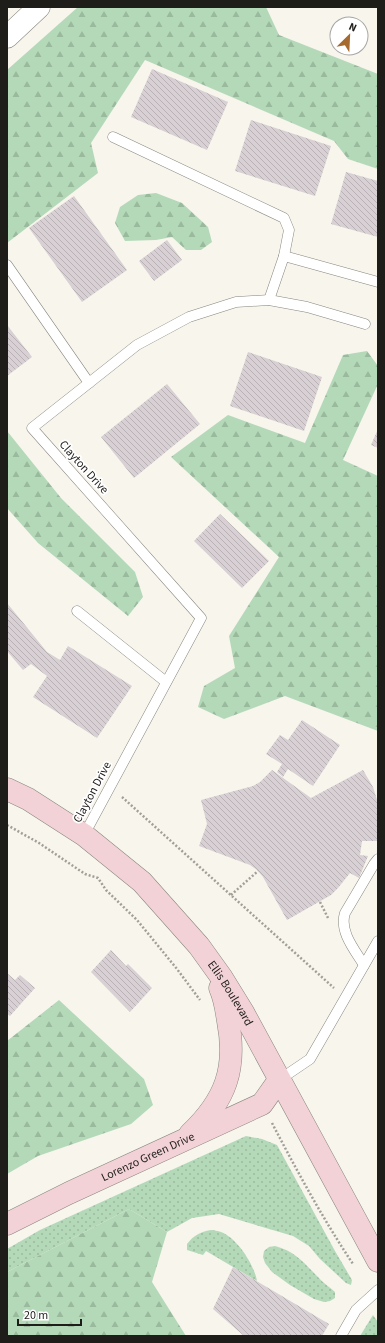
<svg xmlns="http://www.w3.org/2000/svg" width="385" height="1343" font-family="'Source Sans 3',sans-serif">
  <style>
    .grass { fill: url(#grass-dots) }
    .forest { fill: url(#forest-firs) }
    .building { fill: url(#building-back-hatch) }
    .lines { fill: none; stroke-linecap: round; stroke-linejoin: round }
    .service-casing { stroke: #89867f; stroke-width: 11 }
    .tertiary-casing { stroke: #89867f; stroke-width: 23 }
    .secondary-casing { stroke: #89867f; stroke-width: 23 }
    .path { stroke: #a09f98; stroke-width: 2.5; stroke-dasharray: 2 2; stroke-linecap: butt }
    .service { stroke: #fff; stroke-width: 10 }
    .tertiary { stroke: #fff; stroke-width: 22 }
    .secondary { stroke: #f2d2d6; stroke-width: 22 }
    .labels { text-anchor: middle; stroke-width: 3.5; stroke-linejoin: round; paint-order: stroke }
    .street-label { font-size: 12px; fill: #1e1d1a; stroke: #fff }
  </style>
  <defs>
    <pattern id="grass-dots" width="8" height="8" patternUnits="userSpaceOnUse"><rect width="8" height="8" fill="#b4d9b8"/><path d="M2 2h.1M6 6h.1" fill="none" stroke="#9aba9e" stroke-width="1.8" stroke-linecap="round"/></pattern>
    <pattern id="forest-firs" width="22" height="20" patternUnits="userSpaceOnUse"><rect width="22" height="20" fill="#b4d9b8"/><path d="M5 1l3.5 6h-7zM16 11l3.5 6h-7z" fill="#9aba9e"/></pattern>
    <pattern id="building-back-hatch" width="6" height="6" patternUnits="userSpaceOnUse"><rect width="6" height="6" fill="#d8d0d4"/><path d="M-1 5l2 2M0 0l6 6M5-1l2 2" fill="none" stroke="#b9b2b5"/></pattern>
  </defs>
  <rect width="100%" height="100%" fill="#f7f5ec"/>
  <g class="grass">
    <polygon points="246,1136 262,1139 277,1145 335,1251 352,1280 351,1285 346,1283 320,1259 309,1246 293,1236 219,1214 192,1218 167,1232 129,1209 7,1272 7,1249 40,1230"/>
    <path d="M211,1230C214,1230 218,1231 221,1232C237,1238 254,1264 257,1281L206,1251L203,1255L187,1250V1244C194,1235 200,1232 211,1230Z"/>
    <path d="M275,1246C295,1251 304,1263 318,1277C323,1283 330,1287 335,1292V1298L330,1301L324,1302L314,1299L290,1285L272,1272L265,1263L263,1257L264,1251L269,1247Z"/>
    <polygon points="373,1315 378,1322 378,1336 360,1336"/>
  </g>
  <g class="forest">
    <polygon points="78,7 266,7 279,35 378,74 378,169 348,159 334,141 145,60 91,143 98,173 7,243 7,70"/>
    <polygon points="156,193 182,203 208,227 212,242 201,250 186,250 172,237 156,240 125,241 115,223 120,207 138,195"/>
    <polygon points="367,351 378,366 378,384 343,460 378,476 378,731 285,696 224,719 198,707 204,686 235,668 229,636 279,557 171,457 228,415 305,443 343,355"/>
    <polygon points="7,431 61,498 135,572 143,597 128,616 38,543 7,508"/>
    <polygon points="59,1000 144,1079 153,1105 131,1124 38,1156 7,1174 7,1041"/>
    <polygon points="129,1209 167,1232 152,1282 186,1336 7,1336 7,1272"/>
  </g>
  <g class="building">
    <polygon points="152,69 228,102 207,150 131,117"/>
    <polygon points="251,120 331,146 315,196 235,171"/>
    <polygon points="346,172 378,181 378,237 331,224"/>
    <polygon points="74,196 127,270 82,302 29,228"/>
    <polygon points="167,240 182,260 154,281 139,261"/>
    <polygon points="7,325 32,357 7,376"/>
    <polygon points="248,352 322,377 304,431 230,406"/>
    <polygon points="167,384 200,424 134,478 101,437"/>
    <polygon points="378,429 378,448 371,445"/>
    <polygon points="220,514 269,561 242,588 194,541"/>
    <polygon points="7,603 47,652 60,660 68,646 132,686 97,738 33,697 47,676 31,664 23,670 7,651"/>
    <polygon points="302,720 340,745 313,786 288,769 283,777 277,772 282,764 266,754 280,735 288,740"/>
    <polygon points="272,770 311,798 363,770 373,787 378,803 378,841 362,841 360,855 368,856 359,878 350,873 338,888 331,895 287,920 263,877 257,870 250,865 199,846 207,824 201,800 253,786 260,782"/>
    <polygon points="111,950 126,966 128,964 152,988 130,1012 91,972"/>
    <polygon points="7,973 15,980 20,975 35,988 10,1016 7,1014"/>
    <polygon points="233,1267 329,1324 322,1336 244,1336 213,1309"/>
  </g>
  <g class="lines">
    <g class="service-casing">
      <g id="service">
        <polyline points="113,137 284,218 289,230 284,256 269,300"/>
        <polyline points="284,256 378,282"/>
        <polyline points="7,265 89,383"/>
        <polyline points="77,611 166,682"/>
        <polyline points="84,835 201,618 32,428 137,345 189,317 236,302 269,300 307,307 365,324"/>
        <path d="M364,965C354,949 339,931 345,913L374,864L378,859"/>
        <polyline points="279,1080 310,1059 378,941"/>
        <polyline points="341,1336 356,1310 378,1290"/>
      </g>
    </g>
    <g class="tertiary-casing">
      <polyline id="tertiary" points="7,37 39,7"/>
    </g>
    <g class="secondary-casing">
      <g id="secondary">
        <path id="s1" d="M7,789L28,799L84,835L142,882L199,946L222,978L243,1012L378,1261"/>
        <path d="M190,1134C226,1100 237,1068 228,1021C226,1009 225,999 220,988"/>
        <path id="s2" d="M7,1224L69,1193L262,1104L279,1080"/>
      </g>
    </g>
    <g class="path">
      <polyline points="122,797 334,988"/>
      <polyline points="7,825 39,843 85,874 98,878 106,890 137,920 177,969 200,1000"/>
      <polyline points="231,895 258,871"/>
      <polyline points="320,902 328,918"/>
      <path d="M272,1123C297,1171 323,1219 353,1264"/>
    </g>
    <use href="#service" class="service"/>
    <use href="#tertiary" class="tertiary"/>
    <use href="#secondary" class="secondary"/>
  </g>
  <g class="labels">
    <g class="street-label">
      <text transform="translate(84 467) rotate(48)" y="4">Clayton Drive</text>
      <text transform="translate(92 792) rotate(-62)" y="4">Clayton Drive</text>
      <text dy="4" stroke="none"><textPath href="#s1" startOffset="307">Ellis Boulevard</textPath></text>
      <text dy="4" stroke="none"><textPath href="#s2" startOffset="156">Lorenzo Green Drive</textPath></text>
    </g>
  </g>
  <rect width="385" height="1343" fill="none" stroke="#1e1d1a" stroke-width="16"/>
  <g transform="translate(349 36) rotate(24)"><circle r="19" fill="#ffffff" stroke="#a5a5a3"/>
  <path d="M0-3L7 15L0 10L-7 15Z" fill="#a76a2e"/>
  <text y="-6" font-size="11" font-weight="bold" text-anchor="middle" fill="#1e1d1a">N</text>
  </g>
  <path d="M18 1319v6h63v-6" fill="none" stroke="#1e1d1a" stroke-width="2"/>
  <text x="24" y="1319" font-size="12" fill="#1e1d1a" stroke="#ffffff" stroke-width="3" paint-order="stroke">20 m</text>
</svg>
